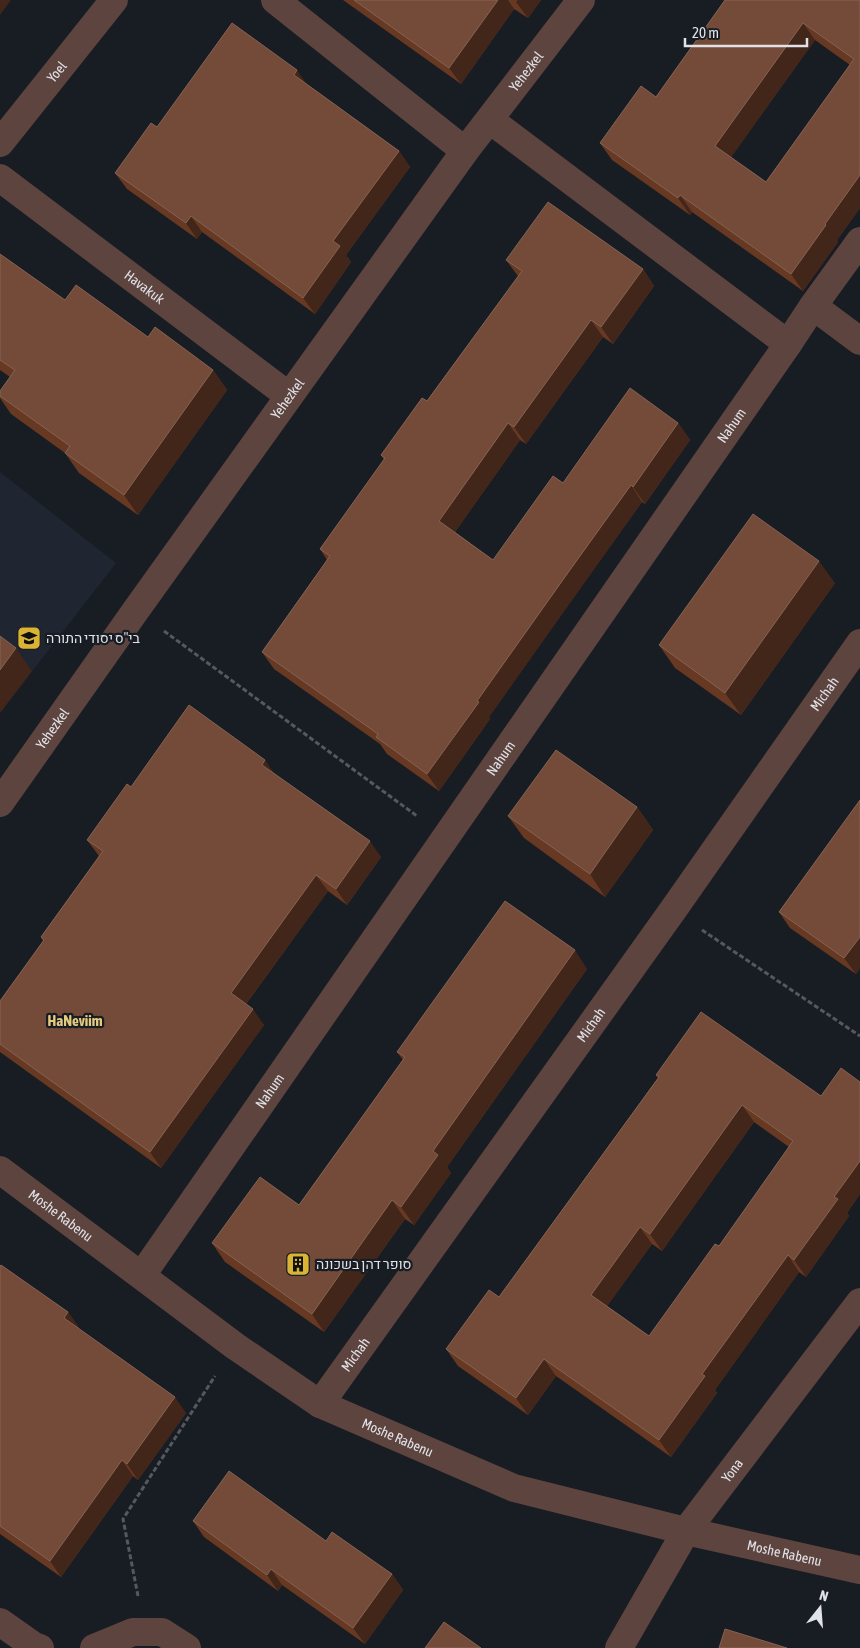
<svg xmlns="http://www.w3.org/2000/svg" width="860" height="1648" font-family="'Asap Condensed',Heebo,sans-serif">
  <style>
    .built { fill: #1f2531 }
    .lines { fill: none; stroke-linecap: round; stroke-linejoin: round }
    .path { stroke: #55585f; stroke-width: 3; stroke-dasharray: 5 2.5; stroke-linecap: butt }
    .minor { stroke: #5e443e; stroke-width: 28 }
    .wall { fill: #673923; fill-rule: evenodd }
    .shaded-wall { fill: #42261a }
    .building { fill: #744b38; stroke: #856354; fill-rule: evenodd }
    .labels { text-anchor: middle; stroke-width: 4.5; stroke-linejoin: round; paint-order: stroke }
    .street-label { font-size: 14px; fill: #e0e2e8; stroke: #181c23 }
    .poi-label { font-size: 14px; fill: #e0e2e8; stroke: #181c23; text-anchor: start }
    .neighbourhood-label { font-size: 15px; font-weight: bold; fill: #e4cb7f; stroke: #181c23 }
  </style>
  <rect width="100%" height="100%" fill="#181c23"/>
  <polygon class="built" points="0,472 116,563 0,713"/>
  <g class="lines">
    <g class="path">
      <polyline points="164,631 417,816"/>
      <polyline points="702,930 860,1036"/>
      <polyline points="138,1596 123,1519 215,1376"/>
    </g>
    <g class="minor">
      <polyline points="275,0 465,151"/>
      <polyline points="490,120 788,344"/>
      <path id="s1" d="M0,143L114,0"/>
      <path id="s2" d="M0,178L289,396"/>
      <polyline points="813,306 860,341"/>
      <path id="s3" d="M0,803L136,610L465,151L581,0"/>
      <path id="s4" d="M0,1170L235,1346L320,1404L514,1488L686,1531L860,1570"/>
      <path id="s5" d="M142,1275L788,344L813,306L860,241"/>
      <path id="s6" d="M320,1404L673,910L860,643"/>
      <polyline points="0,1622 34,1646 40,1648"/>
      <polyline points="94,1648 133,1632 162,1632 187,1648"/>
      <path id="s7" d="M619,1648L686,1531L860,1302"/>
    </g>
  </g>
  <g class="wall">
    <polygon points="343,0 541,0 528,18 514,9 461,84"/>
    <path d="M725,0H860V208L837,240L838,242L803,291L692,212L690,215L612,160L600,143L656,97ZM815,40L850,65L766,182L731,157Z"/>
    <polygon points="308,85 399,151 410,167 346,255 351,262 315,314 202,232 197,239 127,189 115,173 157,127"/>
    <polygon points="0,254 65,300 148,337 213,370 227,390 138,515 79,473 65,453 11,414 0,398 0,391 10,377 0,370"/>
    <polygon points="506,260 643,269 654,286 613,344 603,337 526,444 520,440 455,532 493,560 563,483 678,423 690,440 645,504 642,502 578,591 489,717 490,719 439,791 387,754 380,744 274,669 262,652 327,560 320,549 384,460 381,455 427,401 518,276"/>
    <polygon points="835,583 741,715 675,668 659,645"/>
    <polygon points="275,774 381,857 347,905 328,891 246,1004 264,1025 161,1168 0,1052 0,1001 43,941 41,937 99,856 87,840 131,787"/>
    <polygon points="860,800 860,968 856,974 790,928 779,912"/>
    <polygon points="637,807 653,830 605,897 524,838 508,816"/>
    <polygon points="587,969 447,1167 451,1173 414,1225 405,1219 324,1332 225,1262 212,1243 299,1205 403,1060 397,1052"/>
    <path d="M656,1075L821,1096L860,1082V1194L847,1213L849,1216L806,1277L799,1272L715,1390L717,1393L671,1457L556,1376L528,1415L458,1366L446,1349L499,1297L658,1078ZM754,1122L789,1147L719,1246L649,1336L607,1306L652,1244L662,1251Z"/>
    <polygon points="0,1266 68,1312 79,1328 79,1329 186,1413 138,1480 133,1476 61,1577 0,1534"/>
    <polygon points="193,1521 326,1541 392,1574 403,1590 365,1644 282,1585 278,1591 204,1537"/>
  </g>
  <g class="shaded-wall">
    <polygon points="0,0 11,0 0,15"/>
    <polygon points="498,0 508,0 514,9 461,84 449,68"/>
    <polygon points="518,0 541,0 528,18 516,2"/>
    <polygon points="803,23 815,40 727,163 715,146"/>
    <polygon points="297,70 308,86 294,75"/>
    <polygon points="399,151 410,167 346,255 351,262 315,314 303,298 333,241"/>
    <polygon points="860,175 860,208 837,240 838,242 803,291 791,274 825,224"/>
    <polygon points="680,195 692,212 690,215 678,198"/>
    <polygon points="191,216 202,232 197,239 186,223"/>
    <polygon points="643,269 654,286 613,344 601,327"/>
    <polygon points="591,320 603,337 526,444 514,427"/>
    <polygon points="213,370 227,390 138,515 124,495"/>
    <polygon points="508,423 520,440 451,538 439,521"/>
    <polygon points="678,423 690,440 645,504 633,487"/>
    <polygon points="631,485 642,502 489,717 490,719 439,791 427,774 477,701"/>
    <polygon points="819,561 835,583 741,715 725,693"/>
    <polygon points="16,648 32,671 0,713 0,670"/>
    <polygon points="265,760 276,776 262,765"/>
    <polygon points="637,807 653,830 605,897 590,874"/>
    <polygon points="370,841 381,857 347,905 336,889"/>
    <polygon points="316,875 328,891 242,1009 231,993"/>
    <polygon points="860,937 860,968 856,974 844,958"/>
    <polygon points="575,950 587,969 447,1167 451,1173 414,1225 401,1207 433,1151"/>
    <polygon points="253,1009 264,1025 161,1168 150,1152"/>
    <polygon points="742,1105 754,1122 662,1251 650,1234"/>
    <polygon points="860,1161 860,1194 847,1213 849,1216 806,1277 794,1260 834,1197"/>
    <polygon points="392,1200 405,1219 324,1332 312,1314"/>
    <polygon points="640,1227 652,1244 603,1312 591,1295"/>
    <polygon points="788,1255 799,1272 715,1390 717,1393 671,1457 659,1440 702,1374"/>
    <polygon points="68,1312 79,1328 75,1334 64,1318"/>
    <polygon points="544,1359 556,1376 528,1415 516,1398"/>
    <polygon points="175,1397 186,1413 138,1480 127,1464"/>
    <polygon points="122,1460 133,1476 61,1577 50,1561"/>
    <polygon points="271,1569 282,1585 278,1591 267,1575"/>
    <polygon points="392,1574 403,1590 365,1644 353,1628"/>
  </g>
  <g class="building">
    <polygon points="354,0 498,0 449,68"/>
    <path d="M725,0H860V175L825,224L826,225L791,274L680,195L678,198L600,143L641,86L656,97ZM803,23L854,59L766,182L715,146Z"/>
    <polygon points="232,23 297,70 294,75 399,151 333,241 340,246 303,298 191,216 186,223 115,173 151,123 157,127"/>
    <polygon points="548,202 643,269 601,327 591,320 514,427 508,423 439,521 493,560 553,476 563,483 630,388 678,423 633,487 631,485 567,574 477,701 479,702 427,774 376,737 378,734 262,652 330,556 320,549 385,458 381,455 422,398 427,401 522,271 506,260"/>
    <polygon points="0,254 65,300 76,285 148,337 155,327 213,370 124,495 65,453 70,446 0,396 0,391 15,370 0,360"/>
    <polygon points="753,514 819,561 725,693 659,645"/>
    <polygon points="0,636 16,648 0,670"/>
    <polygon points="189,705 265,760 262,765 370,841 336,889 316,875 231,993 253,1009 150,1152 0,1044 0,1001 44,940 41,937 103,851 87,840 127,784 131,787"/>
    <polygon points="556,750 637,807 590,874 508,816"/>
    <polygon points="860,800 860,937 844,958 779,912"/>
    <polygon points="505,901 575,950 433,1151 438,1155 401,1207 392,1200 312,1314 212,1243 260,1177 299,1205 405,1057 397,1052"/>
    <path d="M701,1012L821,1096L841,1068L860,1082V1161L834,1197L838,1199L794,1260L788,1255L702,1374L705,1376L659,1440L544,1359L516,1398L446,1349L489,1290L499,1297L659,1077L656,1075ZM742,1105L793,1141L719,1246L715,1244L649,1336L591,1295L640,1227L650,1234Z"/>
    <polygon points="1,1265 68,1312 64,1318 175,1397 127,1464 122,1460 50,1561 0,1526 0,1266"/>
    <polygon points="229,1471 326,1541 332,1532 392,1574 353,1628 271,1569 267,1575 193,1521"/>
    <polygon points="444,1622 481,1648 425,1648"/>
    <polygon points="725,1629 787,1648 719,1648"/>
  </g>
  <defs>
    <g id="school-square" transform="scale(1.25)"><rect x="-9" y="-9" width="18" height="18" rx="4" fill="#d9b434" stroke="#181c23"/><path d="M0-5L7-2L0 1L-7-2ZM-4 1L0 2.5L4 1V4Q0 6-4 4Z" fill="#111"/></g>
    <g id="building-square" transform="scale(1.25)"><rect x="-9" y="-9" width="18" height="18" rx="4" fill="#d9b434" stroke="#181c23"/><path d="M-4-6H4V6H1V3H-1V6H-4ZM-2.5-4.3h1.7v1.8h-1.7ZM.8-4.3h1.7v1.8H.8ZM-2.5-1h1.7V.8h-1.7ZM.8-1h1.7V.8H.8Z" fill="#111"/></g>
  </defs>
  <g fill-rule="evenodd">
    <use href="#school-square" x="29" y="638"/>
    <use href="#building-square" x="298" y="1264"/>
  </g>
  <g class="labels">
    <g class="street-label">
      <text dy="5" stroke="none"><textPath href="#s1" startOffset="91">Yoel</textPath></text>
      <text dy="5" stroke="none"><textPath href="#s3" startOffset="901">Yehezkel</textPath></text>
      <text dy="5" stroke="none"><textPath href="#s2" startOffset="181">Havakuk</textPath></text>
      <text dy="5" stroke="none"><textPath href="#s3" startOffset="496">Yehezkel</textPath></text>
      <text dy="5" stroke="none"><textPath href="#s5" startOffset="1034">Nahum</textPath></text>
      <text dy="5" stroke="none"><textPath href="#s6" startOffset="871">Michah</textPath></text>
      <text dy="5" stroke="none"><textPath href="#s3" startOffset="91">Yehezkel</textPath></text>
      <text dy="5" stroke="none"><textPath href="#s5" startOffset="629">Nahum</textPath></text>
      <text dy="5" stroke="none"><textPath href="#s6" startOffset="466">Michah</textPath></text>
      <text dy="5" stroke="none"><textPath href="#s5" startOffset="224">Nahum</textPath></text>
      <text dy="5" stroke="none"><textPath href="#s4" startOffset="76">Moshe Rabenu</textPath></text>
      <text dy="5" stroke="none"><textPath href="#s6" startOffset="61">Michah</textPath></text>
      <text dy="5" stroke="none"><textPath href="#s4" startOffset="481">Moshe Rabenu</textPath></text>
      <text dy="5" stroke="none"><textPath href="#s7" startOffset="211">Yona</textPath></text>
      <text dy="5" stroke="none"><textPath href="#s4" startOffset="886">Moshe Rabenu</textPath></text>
    </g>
    <g class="poi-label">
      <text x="46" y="643">בי"ס יסודי התורה</text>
      <text x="316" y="1269">סופר דהן בשכונה</text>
    </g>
    <g class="neighbourhood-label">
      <text x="75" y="1026">HaNeviim</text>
    </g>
  </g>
  <g transform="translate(820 1608) rotate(17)" stroke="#181c23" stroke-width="4" paint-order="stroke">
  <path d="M0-4L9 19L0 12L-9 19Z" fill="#e0e2e8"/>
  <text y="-8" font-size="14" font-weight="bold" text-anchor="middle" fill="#e0e2e8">N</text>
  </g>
  <path d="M685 38v8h122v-8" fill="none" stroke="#e0e2e8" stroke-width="2.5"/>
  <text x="692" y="38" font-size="15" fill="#e0e2e8" stroke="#181c23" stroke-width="4" paint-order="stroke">20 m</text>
</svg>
